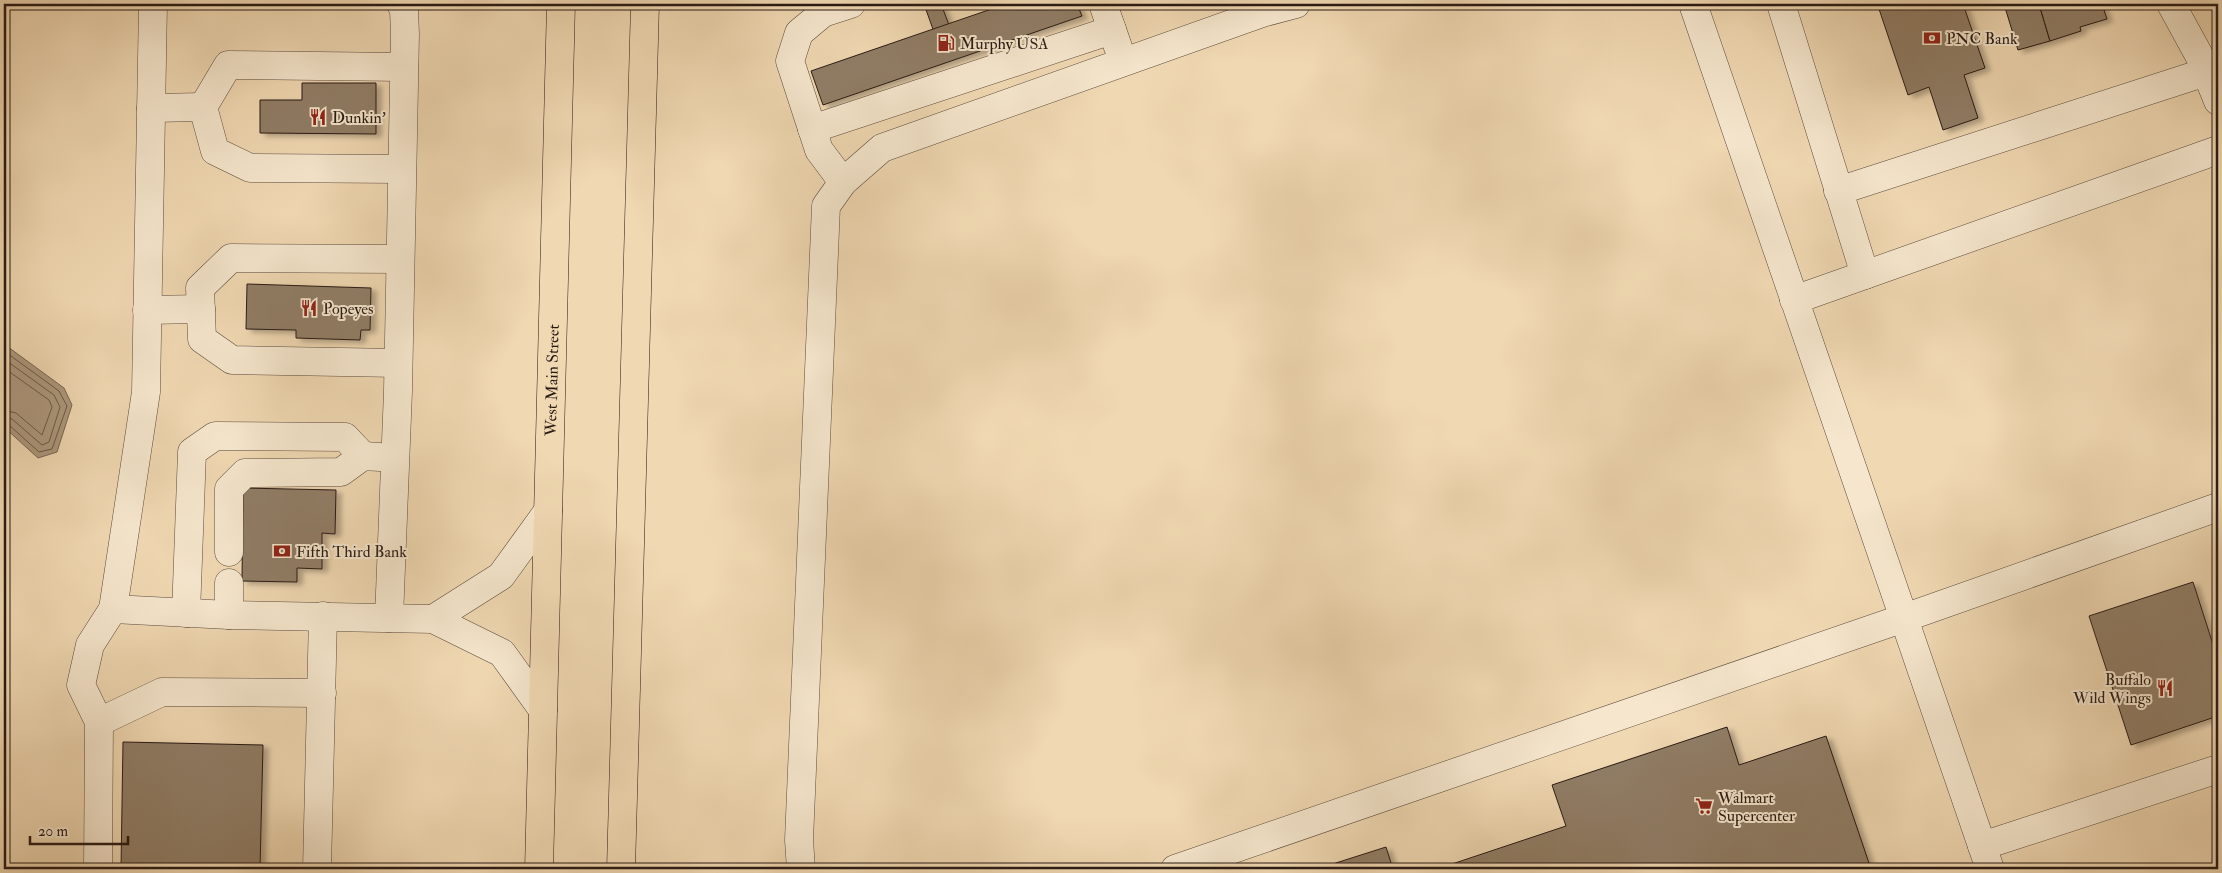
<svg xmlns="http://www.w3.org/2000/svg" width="2222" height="873" font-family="'IM FELL Double Pica',serif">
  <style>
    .water { fill: #ac977c; stroke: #786552 }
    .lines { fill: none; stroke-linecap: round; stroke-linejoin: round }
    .shore { stroke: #6a5848; stroke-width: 1 }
    .building { fill: #907d66; stroke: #291a14; filter: url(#shadow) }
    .minor-casing { stroke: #5b4a3c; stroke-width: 29 }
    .major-casing { stroke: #291a14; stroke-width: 29 }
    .minor { stroke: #f5e6cd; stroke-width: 28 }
    .major { stroke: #f0d8b2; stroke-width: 28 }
    .labels { text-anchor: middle; stroke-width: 4; stroke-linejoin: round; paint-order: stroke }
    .poi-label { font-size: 16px; fill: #291a14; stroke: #f5e6cd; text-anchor: start }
    .street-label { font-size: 16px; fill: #291a14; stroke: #f5e6cd }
  </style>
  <defs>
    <filter id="shadow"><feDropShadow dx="5.5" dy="3" stdDeviation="2.5" flood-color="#0004"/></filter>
  </defs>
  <rect width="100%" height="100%" fill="#f0d8b2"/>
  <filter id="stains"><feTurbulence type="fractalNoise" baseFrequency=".004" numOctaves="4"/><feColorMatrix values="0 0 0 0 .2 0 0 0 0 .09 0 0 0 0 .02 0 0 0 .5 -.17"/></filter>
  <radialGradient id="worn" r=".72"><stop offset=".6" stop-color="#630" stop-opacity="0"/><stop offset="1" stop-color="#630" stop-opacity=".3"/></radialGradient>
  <polygon class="water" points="4,344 64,388 72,405 57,452 38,458 4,427"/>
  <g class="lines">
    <g class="shore">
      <polyline points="4,351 59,391 67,406 52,449 39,452 9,425 4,424"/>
      <polyline points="4,359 54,395 60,407 49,442 42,445 12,419 4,417"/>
      <polyline points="4,368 49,400 52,407 42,435 16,413 4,410"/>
    </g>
  </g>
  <g class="building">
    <polygon points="924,4 941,4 956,43 940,49"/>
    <polygon points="1006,4 1077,4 1082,16 823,105 811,71"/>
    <polygon points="1894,4 1963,4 1985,68 1964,75 1978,118 1943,130 1929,87 1908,95 1879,9"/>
    <polygon points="2004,4 2039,4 2050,41 2018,50"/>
    <polygon points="2039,4 2102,4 2107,19 2080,27 2081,31 2050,41"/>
    <polygon points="302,83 376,83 376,134 260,133 260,100 302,100"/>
    <polygon points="247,284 371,288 370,330 361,330 360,340 296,338 296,330 246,329"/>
    <polygon points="243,488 336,490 335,534 322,533 322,569 297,568 297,582 242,581"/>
    <polygon points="2193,582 2218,660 2218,716 2131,745 2089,616"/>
    <polygon points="1727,727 1739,765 1826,736 1871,869 1437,869 1566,826 1552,785"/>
    <polygon points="123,742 263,745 260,869 121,869"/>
    <polygon points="1386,847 1393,869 1317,869"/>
  </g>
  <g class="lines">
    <g class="minor-casing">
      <g id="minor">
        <polyline points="153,4 146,392 113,609 229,615 433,619 502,653 543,710"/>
        <polyline points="1103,4 1118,47"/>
        <polyline points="1693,4 1990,869"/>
        <polyline points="1781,4 1865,275"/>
        <polyline points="2171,4 2200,57 2218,101"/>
        <polyline points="151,108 203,107"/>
        <polyline points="812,129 1112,30"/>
        <polyline points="401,169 250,168 215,151 203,107 228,65 404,67"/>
        <polyline points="843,182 819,150 790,61 799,33 823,13 851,4"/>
        <polyline points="1838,191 2206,72"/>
        <polyline points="1794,300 2218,150"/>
        <polyline points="147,310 201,309"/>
        <polyline points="398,363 232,360 202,339 200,288 231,258 400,259"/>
        <polyline points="229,552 229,489 245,473 341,472 363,456 380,457"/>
        <polyline points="186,613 192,452 215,436 345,437 363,456"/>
        <polyline points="229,615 229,583"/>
        <polyline points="389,618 398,391 405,34 404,10 401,4"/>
        <polyline points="433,619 501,576 548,511"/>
        <polyline points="99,722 162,692 322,693"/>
        <polyline points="1982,846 2218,769"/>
        <polyline points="98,869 99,722 81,685 90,645 113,609"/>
        <polyline points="317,869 323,616"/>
        <polyline points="801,869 799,840 826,206 843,182 882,148 1262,13 1296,4"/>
        <polyline points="1175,869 1904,618 2218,507"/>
      </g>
    </g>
    <g class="major-casing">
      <g id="major">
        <path id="s1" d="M539,869L561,4"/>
        <polyline points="621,869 645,4"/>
      </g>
    </g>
    <use href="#minor" class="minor"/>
    <use href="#major" class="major"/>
  </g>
  <defs>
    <g id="bank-bare" transform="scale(1.35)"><path d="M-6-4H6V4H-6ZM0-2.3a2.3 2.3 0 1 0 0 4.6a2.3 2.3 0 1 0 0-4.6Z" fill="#8f2418" stroke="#f5e6cd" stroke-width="2.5" paint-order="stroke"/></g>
    <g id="fuel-bare" transform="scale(1.35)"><path d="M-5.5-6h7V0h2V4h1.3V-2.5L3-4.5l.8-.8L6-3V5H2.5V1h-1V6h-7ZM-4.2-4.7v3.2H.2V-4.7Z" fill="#8f2418" stroke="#f5e6cd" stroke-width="2.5" paint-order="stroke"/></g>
    <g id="restaurant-bare" transform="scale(1.35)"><path d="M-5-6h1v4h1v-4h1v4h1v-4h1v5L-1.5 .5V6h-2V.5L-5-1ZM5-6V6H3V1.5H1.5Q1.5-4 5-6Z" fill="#8f2418" stroke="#f5e6cd" stroke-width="2.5" paint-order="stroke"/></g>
    <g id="supermarket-bare" transform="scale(1.35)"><path d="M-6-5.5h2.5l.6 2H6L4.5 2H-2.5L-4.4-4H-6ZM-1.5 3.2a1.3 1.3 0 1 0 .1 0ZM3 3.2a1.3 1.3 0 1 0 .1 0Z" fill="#8f2418" stroke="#f5e6cd" stroke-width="2.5" paint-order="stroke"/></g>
  </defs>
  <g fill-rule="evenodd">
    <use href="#bank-bare" x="1932" y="38"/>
    <use href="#fuel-bare" x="946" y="43"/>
    <use href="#restaurant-bare" x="318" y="117"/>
    <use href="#restaurant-bare" x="309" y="308"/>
    <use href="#bank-bare" x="282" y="551"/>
    <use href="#restaurant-bare" x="2165" y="688"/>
    <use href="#supermarket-bare" x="1704" y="806"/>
  </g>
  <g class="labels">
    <g class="poi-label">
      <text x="1946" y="44">PNC Bank</text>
      <text x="960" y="49">Murphy USA</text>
      <text x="332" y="123">Dunkin'</text>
      <text x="323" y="314">Popeyes</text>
      <text x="296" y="557">Fifth Third Bank</text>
      <text x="2151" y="685" text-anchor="end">Buffalo<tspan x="2151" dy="18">Wild Wings</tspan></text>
      <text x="1718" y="803">Walmart<tspan x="1718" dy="18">Supercenter</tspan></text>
    </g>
    <g class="street-label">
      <text dy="6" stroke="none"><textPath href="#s1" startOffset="489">West Main Street</textPath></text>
    </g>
  </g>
  <rect width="2222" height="873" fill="none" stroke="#f0d8b2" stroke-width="20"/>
  <rect x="5" y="5" width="2212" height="863" fill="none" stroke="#291a14" stroke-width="2.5"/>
  <rect x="10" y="10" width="2202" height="853" fill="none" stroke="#291a14"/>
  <path d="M30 836v8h98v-8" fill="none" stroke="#291a14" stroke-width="2.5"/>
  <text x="38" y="836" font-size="15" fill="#291a14" stroke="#f5e6cd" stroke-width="4" paint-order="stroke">20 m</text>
  <rect width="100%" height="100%" filter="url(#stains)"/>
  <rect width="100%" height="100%" fill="url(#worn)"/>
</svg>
